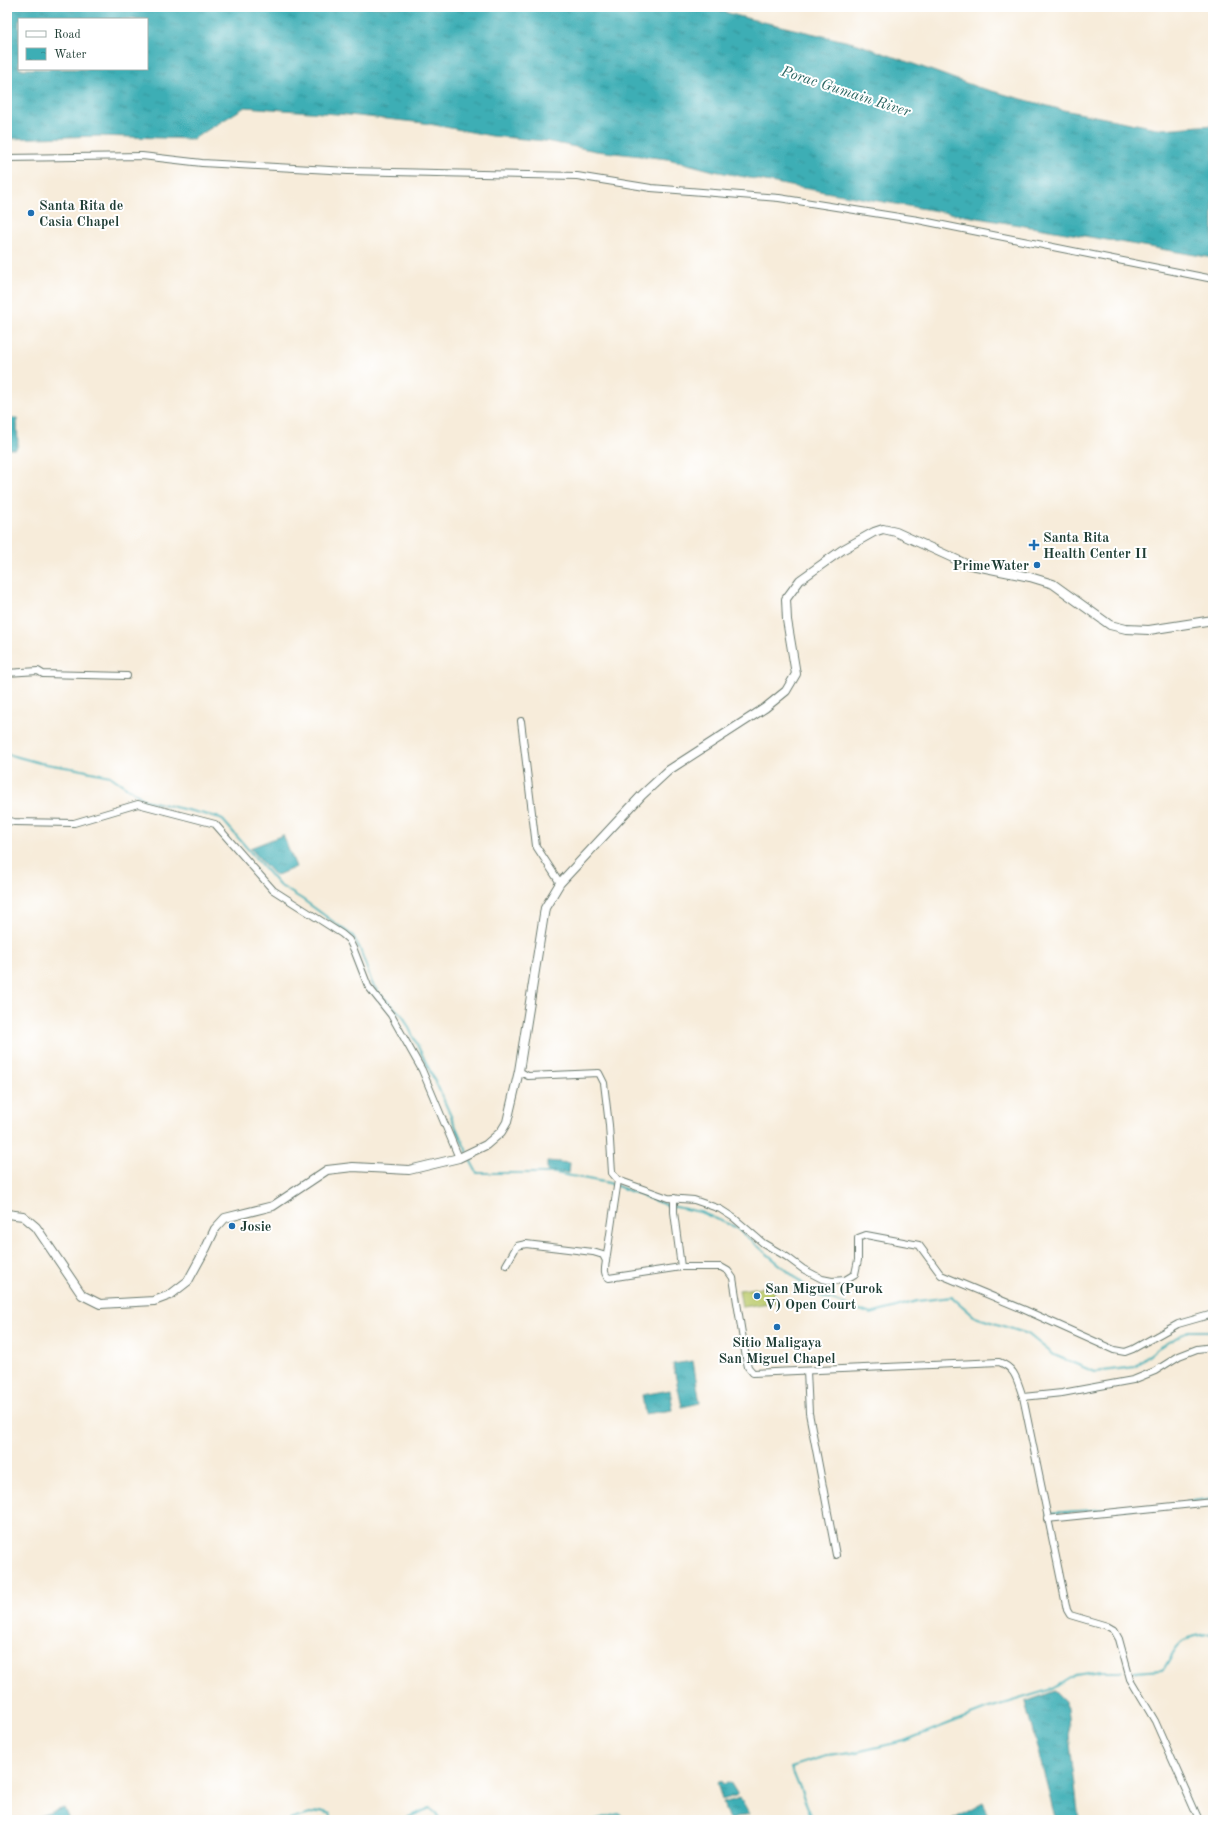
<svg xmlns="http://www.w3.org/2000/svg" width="1220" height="1827" font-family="'Old Standard TT',serif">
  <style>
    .green { fill: #bbca6c; stroke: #6d8450 }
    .water { fill: url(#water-ripples); stroke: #2e7674; fill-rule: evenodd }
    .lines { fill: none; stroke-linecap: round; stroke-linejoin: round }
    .stream { stroke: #3daeb5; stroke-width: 2 }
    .minor-casing { stroke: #6b7a6e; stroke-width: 8 }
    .tertiary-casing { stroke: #6b7a6e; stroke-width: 10 }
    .minor { stroke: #fff; stroke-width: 6 }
    .tertiary { stroke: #fff; stroke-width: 8 }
    .poi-dot { fill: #1f6fb2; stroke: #fff; stroke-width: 1.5 }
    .labels { text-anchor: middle; stroke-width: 4; stroke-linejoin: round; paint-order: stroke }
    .poi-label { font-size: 14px; font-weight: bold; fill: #1f3d34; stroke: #fff; text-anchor: start }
    .water-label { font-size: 15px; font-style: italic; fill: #2a6561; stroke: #fff }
  </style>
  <defs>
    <pattern id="water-ripples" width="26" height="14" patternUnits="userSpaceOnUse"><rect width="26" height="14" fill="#3daeb5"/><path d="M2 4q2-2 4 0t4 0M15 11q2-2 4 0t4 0" fill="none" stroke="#338f94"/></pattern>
  </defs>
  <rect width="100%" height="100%" fill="#fff"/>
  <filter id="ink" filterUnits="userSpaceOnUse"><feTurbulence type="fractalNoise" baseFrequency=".025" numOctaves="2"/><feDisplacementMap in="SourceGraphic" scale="8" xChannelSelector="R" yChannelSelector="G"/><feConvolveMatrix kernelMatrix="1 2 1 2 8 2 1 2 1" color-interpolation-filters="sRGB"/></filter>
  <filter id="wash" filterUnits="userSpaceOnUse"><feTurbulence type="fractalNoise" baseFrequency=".012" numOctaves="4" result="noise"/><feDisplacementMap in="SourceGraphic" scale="16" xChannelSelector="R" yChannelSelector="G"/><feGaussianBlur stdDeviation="0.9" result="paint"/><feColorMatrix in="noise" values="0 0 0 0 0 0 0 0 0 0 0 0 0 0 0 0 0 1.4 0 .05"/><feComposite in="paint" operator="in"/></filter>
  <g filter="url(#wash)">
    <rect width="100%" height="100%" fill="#f7ecda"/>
    <polygon class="green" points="773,1286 776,1302 742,1307 739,1290"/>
    <g class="water">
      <path d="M7,7H708L742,17L858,44L977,87L1063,110L1162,129L1213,125V258L796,187L714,171L668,159L596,151L545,141L492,136L424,123L349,115L245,107L193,139L98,136L7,139ZM19,19H147V69H19Z"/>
      <polygon points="7,418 17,418 18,445 16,449 7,449"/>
      <polygon points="283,835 296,867 275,876 250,848"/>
      <polygon points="547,1161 570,1163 569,1173 547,1171"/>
      <polygon points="693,1361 700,1403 682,1407 673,1364"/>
      <polygon points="670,1390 673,1410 645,1414 642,1395"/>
      <polygon points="1055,1691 1065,1701 1079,1820 1056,1820 1025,1702"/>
      <polygon points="721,1781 723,1784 730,1782 738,1795 722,1800 717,1783"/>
      <polygon points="740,1798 749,1814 729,1820 723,1803"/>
      <polygon points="983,1803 988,1813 984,1820 952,1820"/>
      <polygon points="64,1808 69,1820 27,1820"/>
    </g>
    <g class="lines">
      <g class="stream">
        <polyline points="7,754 40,763 77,769 110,776 145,800 221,818 279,885 302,899 353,936 360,949 372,983 378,992 403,1016 437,1085 467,1152"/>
        <polyline points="468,1156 477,1173 555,1173 609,1183 666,1205 700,1212 735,1227 815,1294 871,1314 917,1301 952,1297 975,1317 1028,1334 1054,1355 1095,1372 1135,1367 1158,1348 1188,1331 1213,1331"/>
        <polyline points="1187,1502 1213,1498"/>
        <polyline points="1048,1513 1139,1507"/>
        <path d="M1134,1672L1163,1670C1180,1642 1178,1637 1213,1633"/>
        <polyline points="289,1820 321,1811 330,1814 332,1820"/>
        <polyline points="402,1820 430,1808 436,1813 440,1820"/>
        <polyline points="594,1820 619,1813 624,1820"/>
        <polyline points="813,1820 791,1767 827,1756 852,1753 904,1741 986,1709 1052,1689 1075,1675 1101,1671 1122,1671"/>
      </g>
    </g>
  </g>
  <g filter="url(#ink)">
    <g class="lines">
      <g class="minor-casing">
        <g id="minor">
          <polyline points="7,158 142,156 202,163 348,171 577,176 651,188 779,198 918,220 1213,279"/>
          <polyline points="7,673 38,671 43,674 127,676"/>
          <polyline points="521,721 536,846 560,883"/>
          <polyline points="7,820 14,822 74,823 138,804 215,824 273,890 342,934 349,940 354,950 368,986 391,1015 422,1070 459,1158"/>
          <polyline points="519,1071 528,1076 599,1073 604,1083 609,1125 612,1173 618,1180 668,1198 694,1200 720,1209 734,1218 763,1243 787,1257 803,1269 822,1279 832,1281 845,1280 855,1274 858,1260 858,1238 866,1235 919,1245 941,1275 1025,1310 1114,1350 1125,1352 1133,1349 1178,1324 1213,1314"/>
          <path d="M618,1180L606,1261C605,1268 603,1274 609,1278L681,1267H721L728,1271L733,1278L746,1358L748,1367L753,1373L999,1362C1016,1368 1017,1381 1023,1397L1062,1393L1133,1380L1155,1371L1179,1356L1197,1349L1213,1347"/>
          <polyline points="674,1198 674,1212 681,1267"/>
          <polyline points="506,1265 517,1246 526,1244 593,1252 603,1255 606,1261"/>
          <polyline points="807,1371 809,1413 836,1555"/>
          <polyline points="1023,1397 1067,1610 1070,1615 1107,1626 1114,1630 1119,1639 1130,1679 1155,1721 1199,1820"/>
          <polyline points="1047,1519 1213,1502"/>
        </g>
      </g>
      <g class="tertiary-casing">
        <polyline id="tertiary" points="7,1214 23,1216 36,1227 82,1295 100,1304 154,1301 170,1295 188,1281 206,1248 215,1229 225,1218 273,1206 327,1170 353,1167 409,1170 459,1158 486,1145 501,1132 507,1122 519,1071 545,908 560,883 642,795 669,770 765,708 786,691 796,674 787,620 786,599 800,580 842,550 874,532 883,529 896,532 966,564 1030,577 1053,584 1110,625 1126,629 1149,630 1213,620"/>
      </g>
      <use href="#minor" class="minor"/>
      <use href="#tertiary" class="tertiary"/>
    </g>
  </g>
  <g class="poi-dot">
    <circle cx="31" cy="213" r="4"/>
    <path d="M1032 539h4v4h4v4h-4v4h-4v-4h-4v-4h4z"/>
    <circle cx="1037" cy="565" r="4"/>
    <circle cx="232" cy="1226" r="4"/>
    <circle cx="757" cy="1296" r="4"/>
    <circle cx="777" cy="1327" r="4"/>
  </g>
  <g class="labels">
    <g class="poi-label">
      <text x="39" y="210">Santa Rita de<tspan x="39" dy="16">Casia Chapel</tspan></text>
      <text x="1043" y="542">Santa Rita<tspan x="1043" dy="16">Health Center II</tspan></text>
      <text x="1029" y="570" text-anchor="end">PrimeWater</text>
      <text x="240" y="1231">Josie</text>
      <text x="765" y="1293">San Miguel (Purok<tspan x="765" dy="16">V) Open Court</tspan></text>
      <text x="777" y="1347" text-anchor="middle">Sitio Maligaya<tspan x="777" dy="16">San Miguel Chapel</tspan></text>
    </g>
    <g class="water-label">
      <text transform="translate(846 91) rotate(18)" y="5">Porac Gumain River</text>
    </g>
  </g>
  <rect width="1220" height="1827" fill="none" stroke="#fff" stroke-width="24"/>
  <rect x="18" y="18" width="130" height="52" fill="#ffffff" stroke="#a5b1ae"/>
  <rect x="26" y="31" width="20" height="6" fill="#ffffff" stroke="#a5b1ae"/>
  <text x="54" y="38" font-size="12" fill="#1f3d34">Road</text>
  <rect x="26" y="48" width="20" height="12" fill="url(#water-ripples)" stroke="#a5b1ae"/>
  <text x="54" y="58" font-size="12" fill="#1f3d34">Water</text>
</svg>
